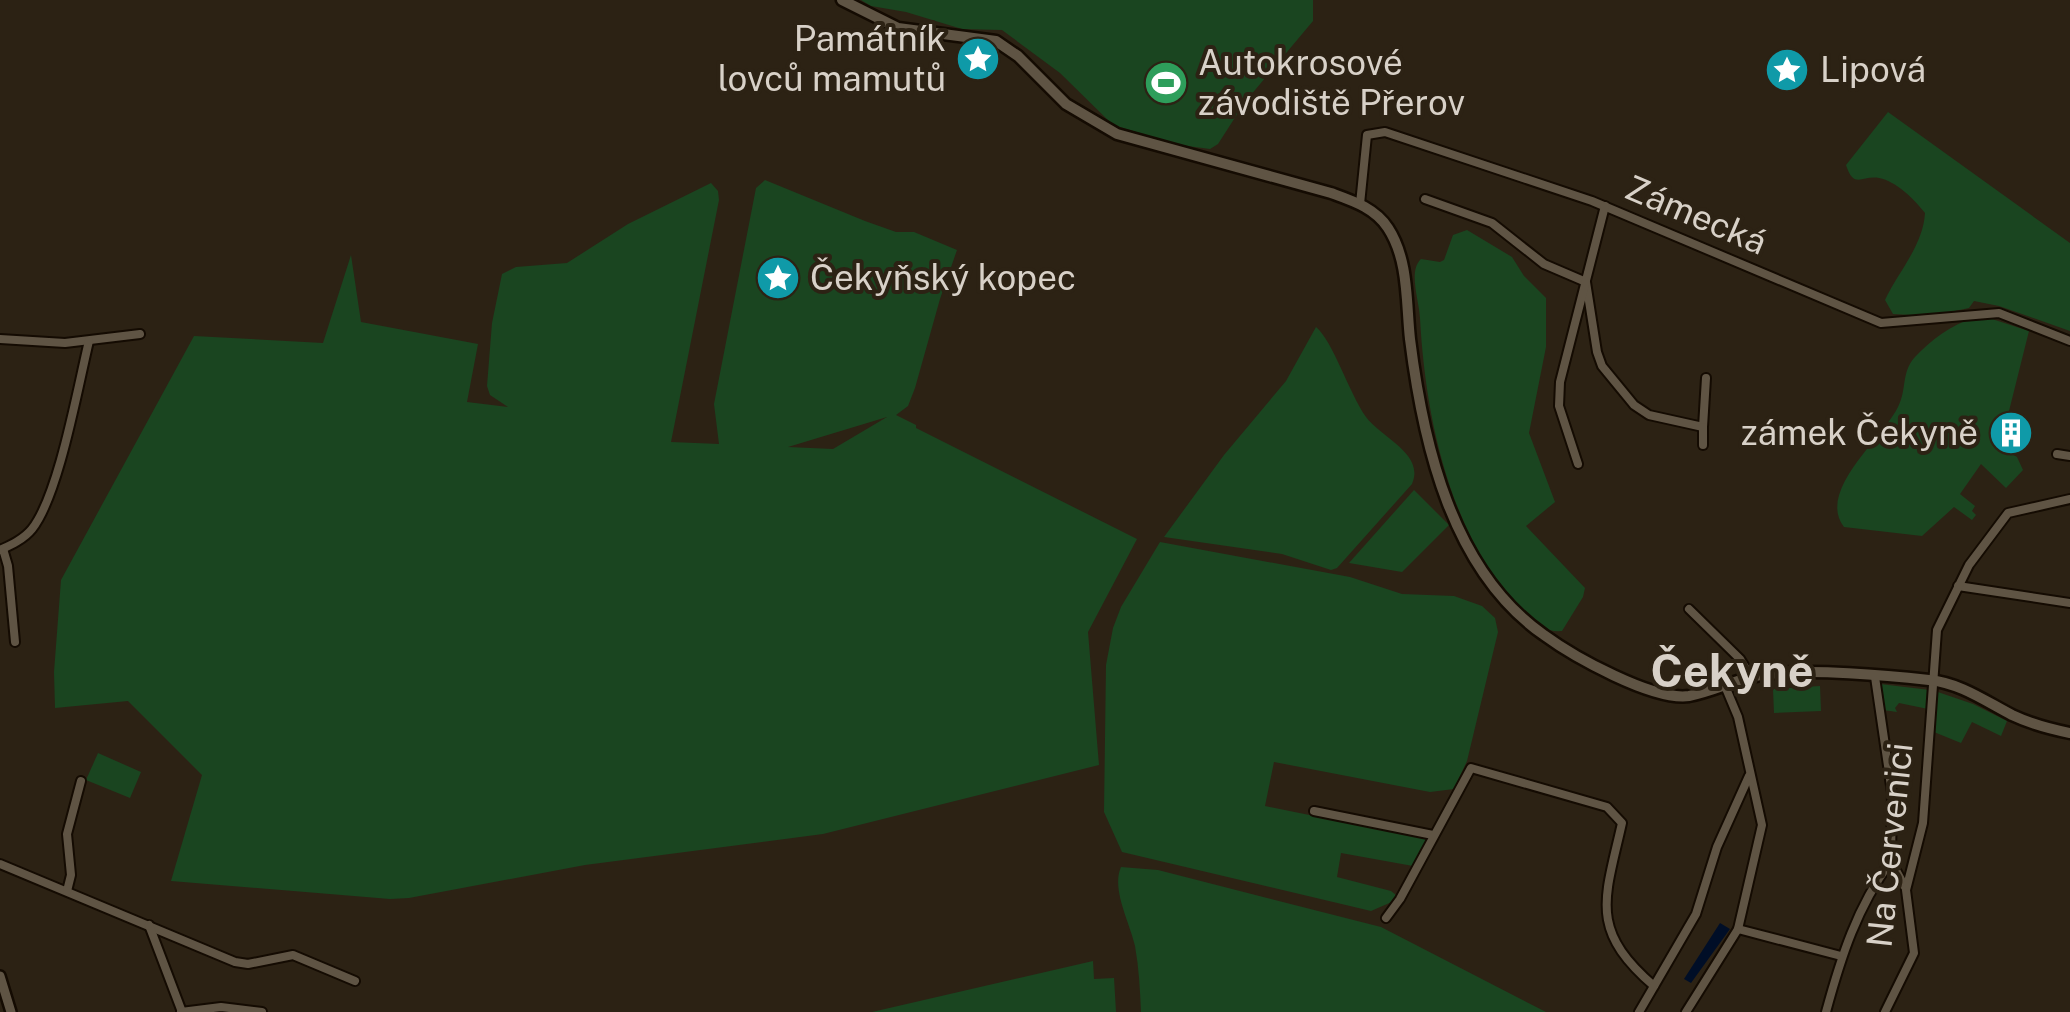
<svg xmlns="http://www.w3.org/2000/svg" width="2070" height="1012" font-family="'Public Sans',sans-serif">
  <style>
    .green { fill: #1a4520; fill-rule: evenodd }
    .water { fill: #000e27 }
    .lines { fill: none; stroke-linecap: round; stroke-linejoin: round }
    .minor-casing { stroke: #140b02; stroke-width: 12 }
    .tertiary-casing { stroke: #140b02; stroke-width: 14 }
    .secondary-casing { stroke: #140b02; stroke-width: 15 }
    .minor { stroke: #5f5444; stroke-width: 8 }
    .tertiary { stroke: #5f5444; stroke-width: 9 }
    .secondary { stroke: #5f5444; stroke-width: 10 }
    .labels { text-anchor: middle; stroke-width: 8; stroke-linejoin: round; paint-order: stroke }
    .poi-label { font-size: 35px; fill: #d8d1c8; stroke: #2c2214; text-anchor: start }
    .street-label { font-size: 35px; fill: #d8d1c8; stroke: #2c2214 }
    .district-label { font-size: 45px; font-weight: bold; fill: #d8d1c8; stroke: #2c2214 }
  </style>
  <rect width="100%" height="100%" fill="#2c2214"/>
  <g class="green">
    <polygon points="861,0 1313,0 1313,21 1245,102 1218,144 1210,149 1180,145 1113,125 1060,73 1002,30 962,29 906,12 871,6"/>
    <path d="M1888,112L2070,243V331L1999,306L1974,301L1969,308L1931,316L1893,314L1885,300C1898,272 1923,246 1925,213C1915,200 1896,181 1879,178C1862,175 1854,190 1846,165Z"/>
    <path d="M765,180L865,221L896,232H914L957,250L940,299L915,388L908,406L896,415L916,425V428L1137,539L1088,632L1099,765L823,834L585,865L409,898L390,899L171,881L202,775L128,701L55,708L54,672L61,580L194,336L323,343L351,255L361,322L478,344L467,402L508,407L490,395L487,386L492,323L502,274L516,267L567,263L628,224L711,183L718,191L719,200L671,442L719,444L714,404L756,188ZM887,417L833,449L788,447Z"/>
    <path d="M1467,230L1512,257L1524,276L1546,298V347L1529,433L1555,502L1526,526L1585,588L1583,597L1562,631C1541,633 1525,615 1512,600C1448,526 1425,413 1420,318C1419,300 1408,271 1421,259L1440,262L1444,260L1453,235Z"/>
    <path d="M1973,318L1992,319L2029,331L2001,443L2005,450L2017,457L2023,470L2006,488L1981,464L1960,494L1975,506L1972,511L1976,515L1972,520L1954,507L1922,536L1844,527C1816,491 1883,438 1898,407C1907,390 1901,372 1915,357C1931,340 1951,325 1973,318Z"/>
    <path d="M1316,327C1333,341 1349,393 1366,417C1382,438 1425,454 1412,484L1337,568L1331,570L1282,554L1164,537L1224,455L1286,381Z"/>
    <polygon points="1414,490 1449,525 1402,572 1349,563"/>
    <polygon points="1160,542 1350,577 1402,594 1454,596 1482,606 1495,618 1498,632 1467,761 1454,789 1430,792 1274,762 1265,806 1427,839 1413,866 1341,853 1337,877 1391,891 1396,895 1394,901 1371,911 1122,852 1104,812 1106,665 1113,628 1121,607"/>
    <polygon points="1880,684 1930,690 1928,709 1899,703 1895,708 1897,712 1883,710"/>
    <polygon points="1820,686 1821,711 1774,713 1773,689"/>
    <polygon points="1932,690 1973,704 2007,721 2001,736 1972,722 1961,743 1929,730"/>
    <polygon points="98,753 141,772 130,798 86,780"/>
    <path d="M1121,867L1158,870L1381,927L1546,1012H1141C1140,990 1139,968 1135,946C1130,923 1111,889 1121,867Z"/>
    <polygon points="1093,961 1094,979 1114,978 1116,1012 872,1012"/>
  </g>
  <polygon class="water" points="1720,923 1730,929 1691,983 1684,979"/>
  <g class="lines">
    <g class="minor-casing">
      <g id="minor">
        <polyline points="1425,199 1492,223 1544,264 1586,282 1597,352 1602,366 1634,405 1649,415 1703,427 1706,378"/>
        <polyline points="1360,204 1367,135 1385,132 1592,201 1881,323 1999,313 2070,341"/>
        <polyline points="0,339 65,343 140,334"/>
        <polyline points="1703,445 1703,427"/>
        <polyline points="2057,454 2070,456"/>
        <polyline points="1578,464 1559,406 1560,382 1605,206"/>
        <polyline points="3,549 8,566 15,642"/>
        <path d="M0,550C11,545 24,539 32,529C59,495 78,386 89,341"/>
        <polyline points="1958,586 2070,603"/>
        <polyline points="1689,609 1740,659 1751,677"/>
        <polyline points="1875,677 1892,793 1891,861 1905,887"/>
        <polyline points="1314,811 1433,835"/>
        <polyline points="0,864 235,962 248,964 293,955 355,981"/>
        <polyline points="67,891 71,875 67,834 81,781"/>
        <path d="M1386,918L1400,899L1471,768L1607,807L1622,823C1605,899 1588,929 1654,986"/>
        <polyline points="149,925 182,1012"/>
        <polyline points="1738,929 1841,956"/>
        <polyline points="181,1012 221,1007 262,1012"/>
        <polyline points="1639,1012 1696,914 1717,847 1749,776"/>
        <polyline points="1686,1012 1738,929 1762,825 1738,717 1725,686"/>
        <path d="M1826,1012C1841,957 1857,907 1891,861"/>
        <polyline points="1885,1012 1914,953 1906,890 1923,823 1937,630 1969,565 2008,513 2070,499"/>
      </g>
    </g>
    <g class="tertiary-casing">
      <polyline id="tertiary" points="0,976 11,1012"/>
    </g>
    <g class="secondary-casing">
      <path id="secondary" d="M842,0L898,28L996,41L1018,56L1066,104L1117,134L1331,193C1353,201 1375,208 1388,228C1409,260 1406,303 1410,339C1423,444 1452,571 1544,635C1574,657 1653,701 1689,696C1716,691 1742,676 1769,674C1812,669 1885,675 1929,680C1960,683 1985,701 2012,715C2031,724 2050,729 2070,733"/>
    </g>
    <use href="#minor" class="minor"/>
    <use href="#tertiary" class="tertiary"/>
    <use href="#secondary" class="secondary"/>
  </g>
  <defs>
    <g id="sight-disc" transform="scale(2.25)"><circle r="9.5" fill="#0f9aa8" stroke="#2c2214"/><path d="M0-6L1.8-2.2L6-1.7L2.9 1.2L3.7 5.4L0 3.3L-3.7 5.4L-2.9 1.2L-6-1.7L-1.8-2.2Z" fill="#fff"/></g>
    <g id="stadium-disc" transform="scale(2.25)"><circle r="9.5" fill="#2e9e5b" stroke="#2c2214"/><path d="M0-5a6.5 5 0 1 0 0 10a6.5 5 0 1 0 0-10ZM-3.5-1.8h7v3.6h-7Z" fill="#fff"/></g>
    <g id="building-disc" transform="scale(2.25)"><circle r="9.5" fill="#0f9aa8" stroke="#2c2214"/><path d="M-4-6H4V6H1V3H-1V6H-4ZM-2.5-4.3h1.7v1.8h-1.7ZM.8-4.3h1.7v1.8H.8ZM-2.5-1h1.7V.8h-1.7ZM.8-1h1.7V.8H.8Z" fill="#fff"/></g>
  </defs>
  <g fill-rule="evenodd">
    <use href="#sight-disc" x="978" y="59"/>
    <use href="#sight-disc" x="1787" y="70"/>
    <use href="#stadium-disc" x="1166" y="83"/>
    <use href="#sight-disc" x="778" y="278"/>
    <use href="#building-disc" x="2011" y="433"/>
  </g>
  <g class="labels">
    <g class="poi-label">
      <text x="946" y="51" text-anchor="end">Památník<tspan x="946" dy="40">lovců mamutů</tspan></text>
      <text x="1198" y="75">Autokrosové<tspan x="1198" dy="40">závodiště Přerov</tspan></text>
      <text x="1820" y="82">Lipová</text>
      <text x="810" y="290">Čekyňský kopec</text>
      <text x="1978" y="445" text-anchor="end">zámek Čekyně</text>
    </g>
    <g class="street-label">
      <text transform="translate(1696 215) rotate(23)" y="12">Zámecká</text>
      <text transform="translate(1890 845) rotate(-84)" y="12">Na Červenici</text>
    </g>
    <g class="district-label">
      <text x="1732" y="687">Čekyně</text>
    </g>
  </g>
</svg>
